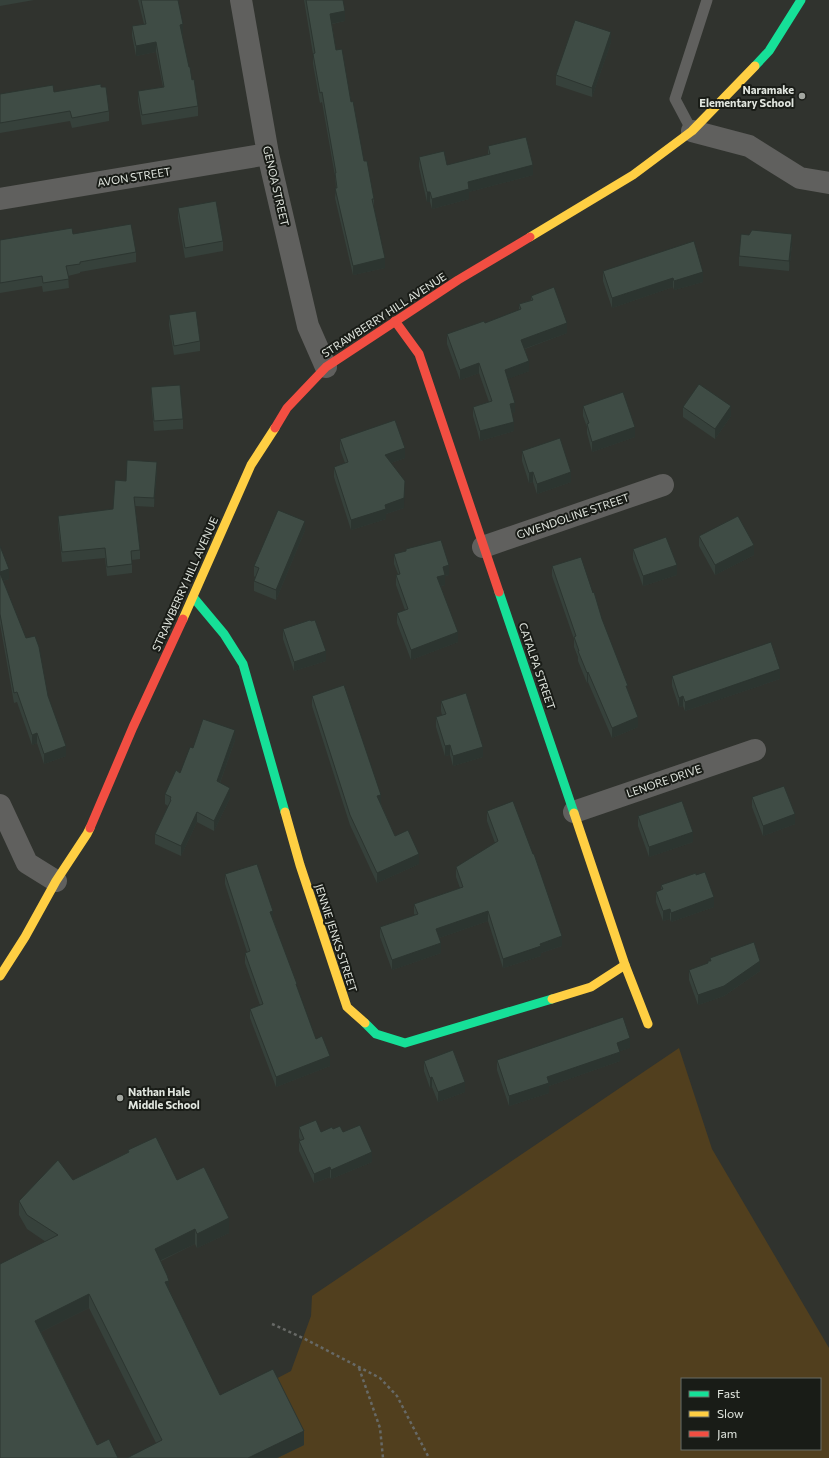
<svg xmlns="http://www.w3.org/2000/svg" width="829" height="1458" font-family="Commissioner,sans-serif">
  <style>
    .green { fill: #513f1e; fill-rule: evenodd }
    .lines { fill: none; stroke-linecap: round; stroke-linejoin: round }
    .path { stroke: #676966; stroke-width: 2.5; stroke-dasharray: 3 3; stroke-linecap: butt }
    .lane { stroke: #60605e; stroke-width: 11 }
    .street { stroke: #60605e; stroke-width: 22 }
    .fast { stroke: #16e098; stroke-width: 9 }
    .slow { stroke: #ffcf43; stroke-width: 9 }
    .jam { stroke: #f24e42; stroke-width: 9 }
    .wall { fill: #36413b }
    .shaded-wall { fill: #2c3530 }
    .building { fill: #3f4c45; stroke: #2c3530 }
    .poi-dot { fill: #a3a7a1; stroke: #191c17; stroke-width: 1.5 }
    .labels { text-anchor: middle; stroke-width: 4; stroke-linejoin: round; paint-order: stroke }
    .poi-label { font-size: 11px; font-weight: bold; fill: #e1e6df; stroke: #191c17; text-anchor: end }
    .street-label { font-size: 11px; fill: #e1e6df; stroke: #191c17 }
  </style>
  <rect width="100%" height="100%" fill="#30332e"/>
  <path class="green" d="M679,1048L712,1149L829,1348V1458H277L303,1445L272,1381L291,1371L311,1316L312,1296ZM682,1379H820V1449H682Z"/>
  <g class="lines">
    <g class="path">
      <polyline points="272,1324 303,1338 380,1378 397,1396 429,1458"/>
      <polyline points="359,1368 380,1428 383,1458"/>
    </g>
    <polyline class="lane" points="692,131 675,99 707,0"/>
    <g class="street">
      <polyline points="241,0 268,154 308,326 326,367"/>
      <polyline points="692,131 749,146 800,178 829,183"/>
      <polyline points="0,199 268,154"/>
      <polyline points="483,547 663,485"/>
      <polyline points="0,805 27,863 56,881"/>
      <polyline points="574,812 755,750"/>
    </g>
    <g class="fast">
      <polyline points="755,66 769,51 801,0"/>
      <polyline points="499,592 574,813"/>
      <polyline points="193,597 224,634 243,664 285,812"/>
      <polyline points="365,1023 376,1034 405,1043 552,999"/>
    </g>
    <g class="slow">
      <polyline points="530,237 633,175 692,131 755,66"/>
      <polyline points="183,619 251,465 275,428"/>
      <polyline points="285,812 300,865 347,1007 365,1023"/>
      <polyline points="574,813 625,965 648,1024"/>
      <polyline points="0,976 25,937 56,881 87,834 90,828"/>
      <polyline points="552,999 591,987 625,965"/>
    </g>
    <g class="jam">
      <polyline points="395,321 419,354 499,592"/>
      <polyline points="275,428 287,408 326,367 458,280 530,237"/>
      <polyline points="90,828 133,727 183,619"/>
    </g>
  </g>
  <g class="wall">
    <polygon points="0,0 34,0 0,6"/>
    <polygon points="138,0 178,0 183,34 182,35 189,67 198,106 198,116 142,125 138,101 138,91 163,87 156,52 136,56 132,36 132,26 144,24"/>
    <polygon points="304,0 343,0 345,21 332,24 336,50 351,102 364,161 374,199 374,208 385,268 353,275 335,198 336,188 335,176 322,102 320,103 313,64 313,54"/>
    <polygon points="611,42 592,97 556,85 556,75"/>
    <polygon points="54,92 109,111 109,121 72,128 70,121 0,133 0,94"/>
    <polygon points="488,146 533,175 469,192 469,199 432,209 430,202 427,202 419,167 419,157 447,165 488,155"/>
    <polygon points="178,208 223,241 223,251 185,258 178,218"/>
    <polygon points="73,234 136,252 136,262 80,272 80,273 68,276 69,288 43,292 42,286 0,293 0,240"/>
    <polygon points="792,244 789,271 739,266 739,256"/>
    <polygon points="603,271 703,282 674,290 673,287 612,308 603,281"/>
    <polygon points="531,296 567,333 525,349 529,371 507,379 515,412 512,413 514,431 480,441 473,416 473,407 489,402 479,373 460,380 447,344 447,334 485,323 519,310 519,304 531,300"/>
    <polygon points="169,315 200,341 200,351 174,355 169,325"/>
    <polygon points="151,387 183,419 183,429 154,431 151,397"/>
    <polygon points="583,406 635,437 592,452 587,433 587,427 583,416"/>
    <polygon points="683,407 731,416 715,439 683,417"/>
    <polygon points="340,439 405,458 391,463 404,508 386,514 386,519 351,530 334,477 334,467 345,463 340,449"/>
    <polygon points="522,451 571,482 537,494 533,482 529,483 522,461"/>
    <polygon points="157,471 154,507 135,506 140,550 140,559 132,560 132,573 107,576 105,558 62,562 58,525 58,516 113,509 126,481"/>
    <polygon points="305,530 276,600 254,591 254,581 255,577 254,576 254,566"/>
    <polygon points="699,536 754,555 715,575 699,546"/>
    <polygon points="0,546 9,579 3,581 48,696 66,756 44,764 37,743 32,745 17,702 14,703 0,624"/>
    <polygon points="633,549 677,575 643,586 633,559"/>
    <polygon points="394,554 449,575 445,576 445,585 441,586 458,642 411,660 397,623 397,613 405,610 396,585 396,575 398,574 394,564"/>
    <polygon points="552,566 602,619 628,691 638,727 612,738 588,682 587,683 578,661 578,657 574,647 574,639 552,576"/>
    <polygon points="283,629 326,661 294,671 283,639"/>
    <polygon points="672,676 780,679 685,711 683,706 679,707 672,686"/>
    <polygon points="312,696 381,804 395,836 419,864 377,883 350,825 312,706"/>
    <polygon points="441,701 483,757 453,766 450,755 445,756 436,727 436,717 442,715 441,711"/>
    <polygon points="235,740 220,783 230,798 214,831 197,822 181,856 155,844 155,834 168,806 165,804 165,794 180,773 193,748"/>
    <polygon points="752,797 795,824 763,836 752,807"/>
    <polygon points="487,811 533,854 562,946 541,953 541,956 503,968 488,921 439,938 441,953 392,970 380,937 380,927 415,915 414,914 414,904 460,888 456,877 456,867 495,843 487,821"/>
    <polygon points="638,816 693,842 649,857 638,826"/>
    <polygon points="225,874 273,919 297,987 316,1039 330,1066 276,1087 250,1018 250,1009 260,1005 245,963 245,953 247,952 225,884"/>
    <polygon points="661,885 714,907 671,922 670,919 663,921 656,902 656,892 661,890"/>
    <polygon points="710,958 760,971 724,996 698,1005 689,980 689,970 708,963 708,961 710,961"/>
    <polygon points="630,1048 620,1051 620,1061 549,1086 549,1093 509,1106 497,1070 497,1060"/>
    <polygon points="424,1061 465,1092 438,1102 432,1087 430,1088 424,1071"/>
    <polygon points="299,1127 321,1132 333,1129 343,1132 372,1162 331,1179 330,1177 314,1183 299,1151 299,1141 300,1140 299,1137"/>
    <polygon points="128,1150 177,1180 229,1233 197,1248 195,1244 161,1261 169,1290 220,1395 304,1445 277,1458 127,1458 156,1443 89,1308 41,1332 97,1445 118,1458 0,1458 46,1242 27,1229 19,1215 19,1201 73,1180 128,1153"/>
  </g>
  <g class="shaded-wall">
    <polygon points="345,11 345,21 330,24 330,14"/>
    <polygon points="183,24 183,34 180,35 180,25"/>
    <polygon points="611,32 611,42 592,97 592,88"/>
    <polygon points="156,42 156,52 136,56 136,46"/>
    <polygon points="533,165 533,175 469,192 469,199 432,209 432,199 468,182"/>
    <rect x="427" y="192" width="3" height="10"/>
    <polygon points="792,234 792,244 789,271 789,261"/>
    <polygon points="385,258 385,268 353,275 353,266"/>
    <polygon points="703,272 703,282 674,290 674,281"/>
    <polygon points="673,278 673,287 612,308 612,298"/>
    <polygon points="567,323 567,333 521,350 521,340"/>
    <polygon points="529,361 529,371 505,380 505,370"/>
    <polygon points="479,363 479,373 460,380 460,370"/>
    <polygon points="515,403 515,412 510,414 510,404"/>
    <polygon points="731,406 731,416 715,439 715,429"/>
    <polygon points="514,422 514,431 480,441 480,431"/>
    <polygon points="635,427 635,437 592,452 592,442"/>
    <polygon points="405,448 405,458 385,465 385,455"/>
    <polygon points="157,462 157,471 154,507 154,498"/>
    <polygon points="533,472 533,482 529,483 529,473"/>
    <polygon points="571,472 571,482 537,494 537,484"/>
    <polygon points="405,481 404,508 386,514 386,519 351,530 351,520 385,505"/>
    <polygon points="305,521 305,530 276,600 276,590"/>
    <polygon points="754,545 754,555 715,575 715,565"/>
    <polygon points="449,565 449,575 445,576 445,585 437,587 437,577 443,567"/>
    <polygon points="677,565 677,575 643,586 643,576"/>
    <polygon points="9,569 9,579 0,582 0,572"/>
    <polygon points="458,632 458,642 411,660 411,650"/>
    <polygon points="326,651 326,661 294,671 294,662"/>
    <polygon points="780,669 780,679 685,711 685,702"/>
    <polygon points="588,672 588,682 587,683 587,673"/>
    <polygon points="683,696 683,706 679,707 679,698"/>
    <polygon points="638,717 638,727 612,738 612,728"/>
    <polygon points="235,730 235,740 217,791 217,781"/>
    <polygon points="37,733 37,743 32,745 32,735"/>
    <polygon points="450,745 450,755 445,756 445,746"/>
    <polygon points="66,746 66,756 44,764 44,754"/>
    <polygon points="483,747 483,757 453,766 453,756"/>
    <polygon points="230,788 230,798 214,831 214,821"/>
    <polygon points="381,795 381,804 377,806 377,796"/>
    <polygon points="197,812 197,822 181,856 181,846"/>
    <polygon points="795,814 795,824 763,836 763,826"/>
    <polygon points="693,832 693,842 649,857 649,847"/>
    <polygon points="419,854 419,864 377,883 377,873"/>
    <polygon points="714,897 714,907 671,922 671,913"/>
    <polygon points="670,909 670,919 663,921 663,911"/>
    <polygon points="273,911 273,921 270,912"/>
    <polygon points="488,911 488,921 436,939 436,929"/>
    <polygon points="562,936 562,946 541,953 541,956 503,968 503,959 540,944"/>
    <polygon points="441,943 441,953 392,970 392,960"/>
    <polygon points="760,961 760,971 724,996 698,1005 698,995"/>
    <polygon points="630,1038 630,1048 617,1052 617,1043"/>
    <polygon points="620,1052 620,1061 549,1086 549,1093 509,1106 509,1096 547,1077"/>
    <polygon points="330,1056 330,1066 276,1087 276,1077"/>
    <polygon points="432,1077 432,1087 430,1088 430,1078"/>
    <polygon points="465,1082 465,1092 438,1102 438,1092"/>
    <polygon points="372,1152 372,1162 331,1179 331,1170"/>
    <polygon points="330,1167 330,1177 314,1183 314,1174"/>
    <polygon points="229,1218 229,1233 197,1248 197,1234"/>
    <polygon points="195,1229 195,1244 155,1263 155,1249"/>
    <polygon points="169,1281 169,1295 165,1282"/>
    <polygon points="89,1294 89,1308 35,1335 35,1321"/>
    <polygon points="304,1431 304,1445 277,1458 248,1458"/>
  </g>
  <g class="building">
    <polygon points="141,0 178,0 183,24 180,25 189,67 190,67 192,80 194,79 198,106 142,115 138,91 164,87 156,42 136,46 132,26 146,24"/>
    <polygon points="306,0 343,0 345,11 330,14 336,50 342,49 351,102 353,101 364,161 367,161 374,199 372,199 385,258 353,266 335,188 337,188 335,173 336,173 322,92 320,93 313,54 315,53"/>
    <polygon points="575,20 611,32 592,88 556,75"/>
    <polygon points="101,84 101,87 106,87 109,111 72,118 70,111 0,123 0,94 53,85 54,92"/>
    <polygon points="526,137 533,165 468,182 469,189 432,199 430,192 427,192 419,157 444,151 447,165 490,154 488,146"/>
    <polygon points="216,201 223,241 185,248 178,208"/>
    <polygon points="131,224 136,252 80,262 80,264 66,266 69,279 43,283 42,276 0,283 0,240 72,228 73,234"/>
    <polygon points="752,230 792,234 789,261 739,256 741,234 749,235"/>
    <polygon points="694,241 703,272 674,281 673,278 612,298 603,271"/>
    <polygon points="554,287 567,323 521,340 529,361 505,370 515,403 510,404 514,422 480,431 473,407 492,401 479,363 460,370 447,334 484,321 485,323 521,309 519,304 533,300 531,296"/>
    <polygon points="196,311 200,341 174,346 169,315"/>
    <polygon points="699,384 731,406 715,429 683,407"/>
    <polygon points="180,385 183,419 154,421 151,387"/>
    <polygon points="623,392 635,427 592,442 587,424 589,423 583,406"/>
    <polygon points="395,420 405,448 385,455 405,481 404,498 385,505 386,509 351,520 334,467 348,462 340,439"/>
    <polygon points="560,438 571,472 537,484 533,472 529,473 522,451"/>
    <polygon points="127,460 157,462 154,498 134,497 140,550 131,551 132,564 107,567 105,548 62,552 58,516 113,509 115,480 126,481"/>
    <polygon points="278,510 305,521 276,590 254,581 259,568 254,566"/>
    <polygon points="738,516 754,545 715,565 699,536"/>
    <polygon points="666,537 677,565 643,576 633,549"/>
    <polygon points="441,540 449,565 443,567 445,575 437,577 458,632 411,650 397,613 408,609 396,575 400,574 394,554 406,551 406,549"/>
    <polygon points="0,546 9,569 0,572"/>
    <polygon points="581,557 593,593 594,592 602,619 628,686 626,686 638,717 612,728 588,672 587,673 578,651 579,651 574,637 576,636 552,566"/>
    <polygon points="0,573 26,638 35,636 39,647 48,696 66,746 44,754 37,733 32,735 17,692 14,693 0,614"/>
    <polygon points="310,620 311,621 315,620 326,651 294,662 283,629"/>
    <polygon points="771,642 780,669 685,702 683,696 679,698 672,676"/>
    <polygon points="344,685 381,795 377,796 395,836 408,830 419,854 377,873 350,815 312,696"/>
    <polygon points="466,693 483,747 453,756 450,745 445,746 436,717 446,714 441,701"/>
    <polygon points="203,719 235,730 217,781 230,788 214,821 197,812 181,846 155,834 171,800 170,799 171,797 165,794 176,770 180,773 190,747 193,748"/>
    <polygon points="784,786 795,814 763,826 752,797"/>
    <polygon points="513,801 533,854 534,854 562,936 540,944 541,946 503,959 488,911 436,929 441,943 392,960 380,927 418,914 414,904 463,887 456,867 498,841 487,811"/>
    <polygon points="682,801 693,832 649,847 638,816"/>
    <polygon points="257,864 273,911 270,912 297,984 296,984 316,1039 322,1036 330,1056 276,1077 250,1009 263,1004 245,953 250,951 225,874"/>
    <polygon points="705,872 714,897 671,913 670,909 663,911 656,892 663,889 661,885 696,873 696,875"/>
    <polygon points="754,942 760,961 724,986 698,995 689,970 708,963 708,961 711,961 710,958"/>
    <polygon points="623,1017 630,1038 617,1043 620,1052 547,1077 549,1083 509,1096 497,1060"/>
    <polygon points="453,1050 465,1082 438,1092 432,1077 430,1078 424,1061"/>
    <polygon points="316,1120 321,1132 332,1127 333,1129 340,1126 343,1132 360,1125 372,1152 331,1170 330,1167 314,1174 299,1141 304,1139 299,1127"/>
    <polygon points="156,1137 177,1180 204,1167 229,1218 197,1234 195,1229 155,1249 167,1275 169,1281 165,1282 220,1395 273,1369 304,1431 248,1458 127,1458 162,1440 89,1294 35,1321 97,1445 109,1439 118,1458 0,1458 0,1264 58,1235 27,1215 19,1201 58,1160 73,1180 129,1152 128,1150"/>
  </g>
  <g class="poi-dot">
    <circle cx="802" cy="96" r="4"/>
    <circle cx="120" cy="1098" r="4"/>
  </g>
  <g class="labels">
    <g class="poi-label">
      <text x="794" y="94">Naramake<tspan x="794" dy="13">Elementary School</tspan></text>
      <text x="128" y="1096" text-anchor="start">Nathan Hale<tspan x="128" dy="13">Middle School</tspan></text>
    </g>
    <g class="street-label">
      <text transform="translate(134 177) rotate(-9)" y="4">AVON STREET</text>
      <text transform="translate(276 186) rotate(77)" y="4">GENOA STREET</text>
      <text transform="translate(384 315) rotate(-33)" y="4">STRAWBERRY HILL AVENUE</text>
      <text transform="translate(573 516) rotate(-19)" y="4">GWENDOLINE STREET</text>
      <text transform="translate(185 584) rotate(-66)" y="4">STRAWBERRY HILL AVENUE</text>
      <text transform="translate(537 666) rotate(71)" y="4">CATALPA STREET</text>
      <text transform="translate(664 781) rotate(-19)" y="4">LENORE DRIVE</text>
      <text transform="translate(336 938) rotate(72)" y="4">JENNIE JENKS STREET</text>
    </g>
  </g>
  <rect x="681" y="1378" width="140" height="72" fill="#191c17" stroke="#696d67"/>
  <rect x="689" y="1391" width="20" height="6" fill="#16e098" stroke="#696d67"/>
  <text x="717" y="1398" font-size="12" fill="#e1e6df">Fast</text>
  <rect x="689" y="1411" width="20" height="6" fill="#ffcf43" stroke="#696d67"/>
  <text x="717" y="1418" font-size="12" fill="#e1e6df">Slow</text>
  <rect x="689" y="1431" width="20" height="6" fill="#f24e42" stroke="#696d67"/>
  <text x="717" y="1438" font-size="12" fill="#e1e6df">Jam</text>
</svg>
